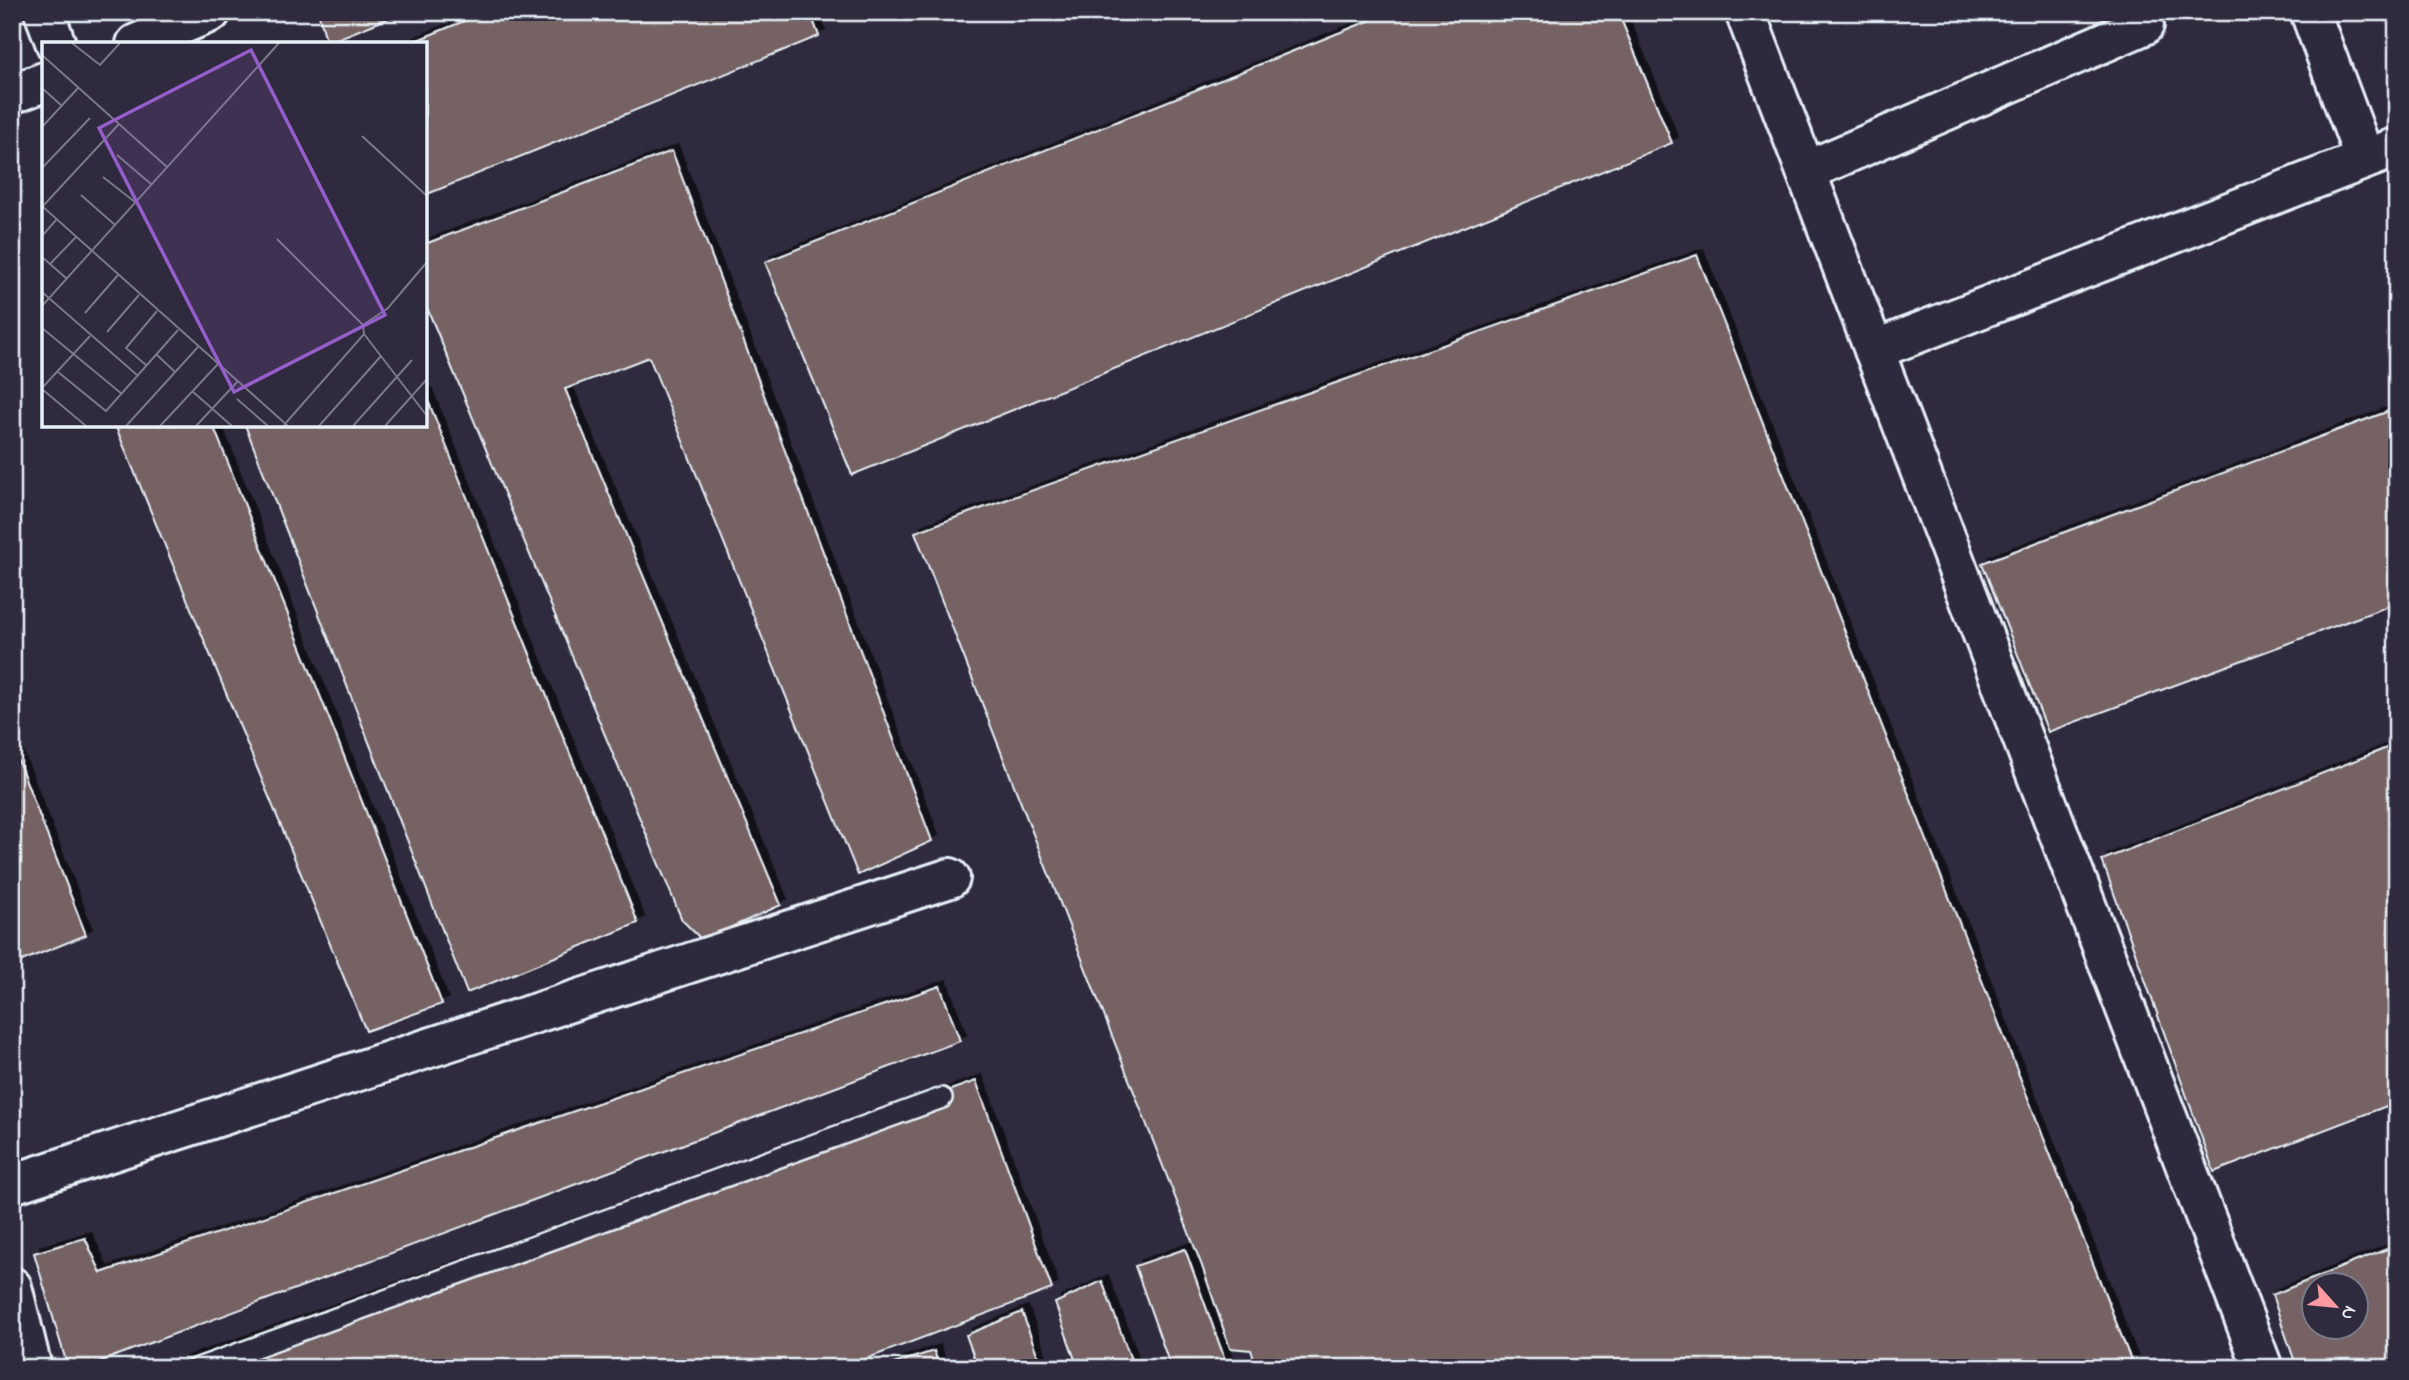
<svg xmlns="http://www.w3.org/2000/svg" width="2409" height="1380" font-family="'Indie Flower',sans-serif">
  <style>
    .building { fill: #766262; stroke: #e8f1f8; stroke-width: 2; fill-rule: evenodd; filter: url(#shadow) }
    .lines { fill: none; stroke-linecap: round; stroke-linejoin: round }
    .lane-casing { stroke: #e8f1f8; stroke-width: 24 }
    .street-casing { stroke: #e8f1f8; stroke-width: 44 }
    .lane { stroke: #2f2a3d; stroke-width: 19 }
    .street { stroke: #2f2a3d; stroke-width: 38 }
    .inset-road { fill: none; stroke: #797a88; stroke-width: 2 }
    .view { fill: #965dcd; fill-opacity: 0.15; stroke: #965dcd; stroke-width: 3.5 }
    .inset-edge { fill: none; stroke: #e8f1f8; stroke-width: 3.5 }
  </style>
  <defs>
    <filter id="shadow"><feDropShadow dx="6" dy="-6" stdDeviation="0" flood-color="#0009"/></filter>
  </defs>
  <rect width="100%" height="100%" fill="#2f2a3d"/>
  <filter id="ink" filterUnits="userSpaceOnUse"><feTurbulence type="fractalNoise" baseFrequency=".0143" numOctaves="2"/><feDisplacementMap in="SourceGraphic" scale="14" xChannelSelector="R" yChannelSelector="G"/><feConvolveMatrix kernelMatrix="1 2 1 2 8 2 1 2 1" color-interpolation-filters="sRGB"/></filter>
  <g filter="url(#ink)">
    <g class="building">
      <polygon points="318,12 404,12 327,43"/>
      <polygon points="486,12 810,12 819,36 425,195 425,44 408,44"/>
      <polygon points="1391,12 1618,12 1672,143 852,475 765,262"/>
      <polygon points="672,151 932,841 858,875 649,357 565,389 781,905 702,940 682,920 425,303 425,244"/>
      <polygon points="1697,255 2134,1368 1257,1368 1251,1350 1230,1348 1202,1266 915,532"/>
      <polygon points="425,393 638,923 467,993 245,425 425,425"/>
      <polygon points="2397,408 2397,603 2048,732 1982,563"/>
      <polygon points="115,425 213,425 442,1004 366,1031"/>
      <polygon points="2397,744 2397,1102 2214,1172 2102,860"/>
      <polygon points="12,745 86,935 12,965"/>
      <polygon points="940,986 960,1041 83,1368 68,1368 34,1253 85,1238 101,1273"/>
      <polygon points="976,1081 1052,1289 842,1368 166,1368"/>
      <path d="M2397,1245V1368H2297L2272,1295ZM2314,1286H2356V1328H2314Z"/>
      <polygon points="1185,1249 1228,1368 1171,1368 1135,1266"/>
      <polygon points="1102,1281 1134,1368 1078,1368 1055,1303"/>
      <polygon points="1022,1312 1042,1368 978,1368 966,1335"/>
      <polygon points="934,1351 940,1368 887,1366"/>
    </g>
    <g class="lines">
      <g class="lane-casing">
        <polyline id="lane" points="198,1368 942,1098"/>
      </g>
      <g class="street-casing">
        <g id="street">
          <polyline points="44,12 56,44"/>
          <polyline points="1745,12 2263,1368"/>
          <polyline points="2310,12 2365,159"/>
          <polyline points="136,44 211,12"/>
          <polyline points="12,94 44,82"/>
          <polyline points="1806,171 2144,25"/>
          <polyline points="1874,350 2397,147"/>
          <polyline points="12,1184 950,878"/>
          <polyline points="12,1287 32,1368"/>
        </g>
      </g>
      <use href="#lane" class="lane"/>
      <use href="#street" class="street"/>
    </g>
  </g>
  <g transform="translate(42 42)">
    <rect width="385" height="385" fill="#2f2a3d"/>
    <path class="inset-road" d="M30,1L58,23L78,1M0,13L125,125M0,46L20,64M0,85L37,45M320,94L385,154M75,113L109,142M0,126L48,76M61,135L93,160M39,153L73,183M0,164L246,384M1,164L77,82M0,194L15,177M235,197L321,283M0,215L24,236M8,222L34,195M0,250L95,333M0,264L237,1M43,271L76,233M0,286L80,352M65,290L97,253M322,292L321,283L346,266L385,220M114,312L133,330M104,323L84,306L115,269M16,330L64,369L136,288M0,346L48,294M0,347L44,384M150,349L190,384M195,357L226,384M242,383L322,292L385,374M84,384L156,305M118,384L176,322M154,384L196,339M277,384L339,314M311,384L370,318M343,384L385,337"/>
    <path class="view" d="M209,8L343,273L192,350L57,86Z"/>
    <rect width="385" height="385" class="inset-edge"/>
  </g>
  <rect width="2409" height="1380" fill="none" stroke="#2f2a3d" stroke-width="42"/>
  <rect x="21" y="21" width="2367" height="1338" fill="none" stroke="#e8f1f8" stroke-width="2.5" filter="url(#ink)"/>
  <g transform="translate(2335 1306) rotate(117)"><circle r="33" fill="#2f2a3d" stroke="#797a88" stroke-width="2"/>
  <path d="M0-5L12 26L0 18L-12 26Z" fill="#ff9aa2"/>
  <text y="-10" font-size="19" font-weight="bold" text-anchor="middle" fill="#e8f1f8">N</text>
  </g>
</svg>
